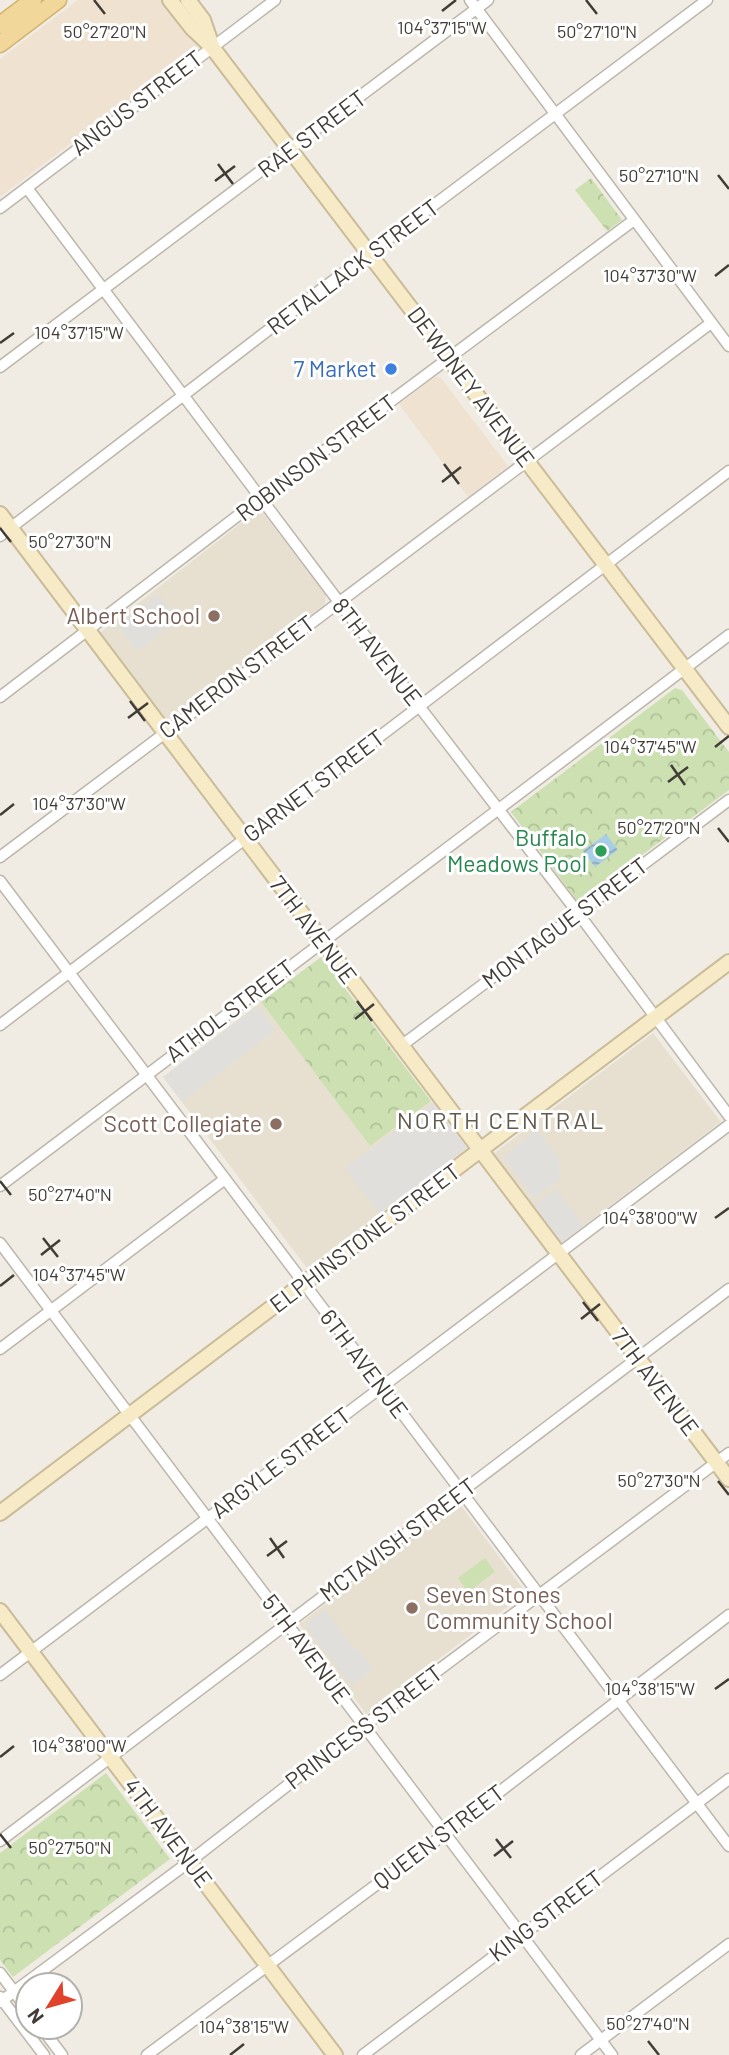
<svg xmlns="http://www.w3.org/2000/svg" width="729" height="2055" font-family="Barlow,sans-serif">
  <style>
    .commercial { fill: #f0e2d1 }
    .education { fill: #e7e0d0 }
    .green { fill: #cce0b1 }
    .forest { fill: url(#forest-crowns) }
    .parking { fill: #e1dfdc }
    .water { fill: url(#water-waves) }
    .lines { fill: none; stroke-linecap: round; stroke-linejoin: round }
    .street-casing { stroke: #bdb6ab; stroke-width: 13 }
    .secondary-casing { stroke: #cabc99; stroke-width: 18 }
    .primary-casing { stroke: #d4b36e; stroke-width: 19 }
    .street { stroke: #fff; stroke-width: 10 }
    .secondary { stroke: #f7eac7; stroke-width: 14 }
    .primary { stroke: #f2d79b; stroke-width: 16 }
    .ticks { fill: none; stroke: #413c35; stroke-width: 2.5 }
    .shop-dot { fill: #3f7fe0; stroke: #fff; stroke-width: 2.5 }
    .education-dot { fill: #8d6e63; stroke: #fff; stroke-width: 2.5 }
    .leisure-dot { fill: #2e9e5b; stroke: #fff; stroke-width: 2.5 }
    .labels { text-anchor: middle; stroke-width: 6; stroke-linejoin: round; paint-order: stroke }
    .street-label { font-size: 23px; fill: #413c35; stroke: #fff }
    .shop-label { font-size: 23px; fill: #366cbe; stroke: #fff; text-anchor: end }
    .education-label { font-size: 23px; fill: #785e54; stroke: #fff; text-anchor: end }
    .leisure-label { font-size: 23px; fill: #27864d; stroke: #fff; text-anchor: end }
    .neighbourhood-label { font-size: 24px; letter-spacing: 2px; fill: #635a4d; stroke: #fff }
    .ticks-label { font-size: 18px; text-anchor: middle; fill: #413c35; stroke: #fff; stroke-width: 6; stroke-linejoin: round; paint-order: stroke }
  </style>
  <defs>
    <pattern id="forest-crowns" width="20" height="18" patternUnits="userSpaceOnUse" patternTransform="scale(1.75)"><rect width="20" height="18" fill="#cce0b1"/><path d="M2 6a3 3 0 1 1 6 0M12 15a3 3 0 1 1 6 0" fill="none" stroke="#b0c199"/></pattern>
    <pattern id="water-waves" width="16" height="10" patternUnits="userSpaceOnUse" patternTransform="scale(1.75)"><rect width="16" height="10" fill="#a7cee6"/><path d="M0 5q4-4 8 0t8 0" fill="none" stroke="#8aa8bb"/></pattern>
  </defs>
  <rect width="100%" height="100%" fill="#f0ece4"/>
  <g class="commercial">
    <polygon points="78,0 162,0 198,47 0,197 0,59"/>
    <polygon points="436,376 441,378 508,466 468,497 399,404"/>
  </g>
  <g class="education">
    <polygon points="254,513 263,513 326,595 325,604 167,720 103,639 101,632"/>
    <polygon points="261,1002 370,1146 431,1101 467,1148 307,1268 163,1077"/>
    <polygon points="653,1033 721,1122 561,1243 493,1154"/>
    <polygon points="459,1503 526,1593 366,1714 299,1624"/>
  </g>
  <polygon class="green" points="485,1558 495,1572 468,1592 458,1578"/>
  <g class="forest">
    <polygon points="591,178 622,220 607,231 575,190"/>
    <polygon points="675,688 682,690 729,752 729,790 582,900 577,901 511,812"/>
    <polygon points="321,957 431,1101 370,1146 261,1002"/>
    <polygon points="106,1773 170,1859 13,1977 0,1960 0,1853"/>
  </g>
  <g class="parking">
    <polygon points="158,594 178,619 138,651 118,626"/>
    <polygon points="257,1006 275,1030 182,1102 163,1077"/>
    <polygon points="433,1103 467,1148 380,1214 345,1168"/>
    <polygon points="537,1130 559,1159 560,1179 534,1198 503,1157"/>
    <polygon points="556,1189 584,1226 561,1243 533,1206"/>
    <polygon points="325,1610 355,1650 358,1649 373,1669 351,1685 305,1625"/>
  </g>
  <polygon class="water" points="606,834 618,850 595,867 583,851"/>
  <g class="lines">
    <g class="street-casing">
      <g id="street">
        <polyline points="470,0 729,346"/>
        <polyline points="27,188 339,602 578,913 729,1116"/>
        <polyline points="0,208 275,0"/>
        <polyline points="0,367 488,0"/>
        <polyline points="0,536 314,295 707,0"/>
        <polyline points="0,697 261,498 634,220"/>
        <polyline points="0,857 711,323"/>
        <polyline points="0,881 729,1846"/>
        <polyline points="0,1025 729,471"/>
        <polyline points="401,1046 729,800"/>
        <polyline points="0,1186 729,635"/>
        <polyline points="0,1243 612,2055"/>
        <polyline points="0,1349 225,1179"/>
        <polyline points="0,1675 729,1125"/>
        <polyline points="0,1841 729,1289"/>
        <polyline points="0,1973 28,2010"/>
        <polyline points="0,1997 44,2055"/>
        <polyline points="0,2002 189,1862 365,1725 729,1453"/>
        <polyline points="41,2027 62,2055"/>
        <polyline points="147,2055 446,1833 729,1615"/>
        <polyline points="363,2055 729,1779"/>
        <polyline points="581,2055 729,1944"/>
      </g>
    </g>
    <g class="secondary-casing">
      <g id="secondary">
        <polyline points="170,0 192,28 212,47 729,727"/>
        <polyline points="188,0 203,20 212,46"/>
        <polyline points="0,514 729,1479"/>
        <polyline points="0,1513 729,962"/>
        <polyline points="0,1611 335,2055"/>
      </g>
    </g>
    <g class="primary-casing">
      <g id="primary">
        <polyline points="0,25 33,0"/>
        <polyline points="0,44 58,0"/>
      </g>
    </g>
    <use href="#street" class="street"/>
    <use href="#secondary" class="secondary"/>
    <use href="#primary" class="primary"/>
  </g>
  <path class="ticks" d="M94,0L105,14M586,0L597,14M442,11L456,0M218,164L233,184M718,175L729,189M215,181L235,166M715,276L729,265M0,343L14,333M444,464L459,484M442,482L461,467M0,528L11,542M130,701L145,721M128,718L148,703M715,747L729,736M671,765L685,785M668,782L688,767M0,815L14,804M718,828L729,842M357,1001L372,1021M355,1019L374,1004M0,1181L11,1195M715,1218L729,1208M43,1238L58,1257M41,1255L60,1240M0,1286L14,1275M583,1302L598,1321M581,1319L600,1304M718,1481L729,1495M270,1538L284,1558M267,1556L287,1541M715,1689L729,1679M0,1757L14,1746M0,1834L11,1848M496,1839L511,1858M494,1856L513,1841M648,2041L659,2055M230,2055L244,2044"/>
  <circle class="shop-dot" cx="391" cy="369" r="7"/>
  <g class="education-dot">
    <circle cx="214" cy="616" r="7"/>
    <circle cx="276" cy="1124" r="7"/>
    <circle cx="412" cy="1608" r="7"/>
  </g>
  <circle class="leisure-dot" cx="601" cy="851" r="7"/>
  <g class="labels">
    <g class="street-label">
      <text transform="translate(137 103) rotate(-37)" y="8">ANGUS STREET</text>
      <text transform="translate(312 134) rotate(-37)" y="8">RAE STREET</text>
      <text transform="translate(353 267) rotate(-37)" y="8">RETALLACK STREET</text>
      <text transform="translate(471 387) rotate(53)" y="8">DEWDNEY AVENUE</text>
      <text transform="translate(316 458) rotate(-37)" y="8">ROBINSON STREET</text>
      <text transform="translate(377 652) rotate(52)" y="8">8TH AVENUE</text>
      <text transform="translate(237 677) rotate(-37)" y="8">CAMERON STREET</text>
      <text transform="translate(314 786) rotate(-37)" y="8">GARNET STREET</text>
      <text transform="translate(565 923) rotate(-37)" y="8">MONTAGUE STREET</text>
      <text transform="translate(313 930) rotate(53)" y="8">7TH AVENUE</text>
      <text transform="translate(230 1011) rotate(-37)" y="8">ATHOL STREET</text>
      <text transform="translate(365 1238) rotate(-37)" y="8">ELPHINSTONE STREET</text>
      <text transform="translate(364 1364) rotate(53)" y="8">6TH AVENUE</text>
      <text transform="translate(655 1382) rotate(53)" y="8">7TH AVENUE</text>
      <text transform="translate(281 1463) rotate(-37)" y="8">ARGYLE STREET</text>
      <text transform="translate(398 1540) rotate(-37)" y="8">MCTAVISH STREET</text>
      <text transform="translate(306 1649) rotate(53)" y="8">5TH AVENUE</text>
      <text transform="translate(364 1727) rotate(-37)" y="8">PRINCESS STREET</text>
      <text transform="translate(168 1833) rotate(53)" y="8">4TH AVENUE</text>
      <text transform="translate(439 1837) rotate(-37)" y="8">QUEEN STREET</text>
      <text transform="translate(546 1916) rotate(-37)" y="8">KING STREET</text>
    </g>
    <g class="shop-label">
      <text x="377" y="377">7 Market</text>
    </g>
    <g class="education-label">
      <text x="200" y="624">Albert School</text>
      <text x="262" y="1132">Scott Collegiate</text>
      <text x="426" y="1603" text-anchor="start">Seven Stones<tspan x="426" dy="26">Community School</tspan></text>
    </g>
    <g class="leisure-label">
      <text x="587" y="846">Buffalo<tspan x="587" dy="26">Meadows Pool</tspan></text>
    </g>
    <g class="neighbourhood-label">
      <text x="501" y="1129">NORTH CENTRAL</text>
    </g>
  </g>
  <g class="ticks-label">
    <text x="442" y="34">104°37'15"W</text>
    <text x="105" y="38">50°27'20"N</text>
    <text x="597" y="38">50°27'10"N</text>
    <text x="659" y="182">50°27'10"N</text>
    <text x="650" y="282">104°37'30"W</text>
    <text x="79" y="339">104°37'15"W</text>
    <text x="70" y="548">50°27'30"N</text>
    <text x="650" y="753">104°37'45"W</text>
    <text x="79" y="810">104°37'30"W</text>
    <text x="659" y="834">50°27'20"N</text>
    <text x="70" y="1201">50°27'40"N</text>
    <text x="650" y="1224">104°38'00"W</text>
    <text x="79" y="1281">104°37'45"W</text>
    <text x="659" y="1487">50°27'30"N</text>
    <text x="650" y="1695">104°38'15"W</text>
    <text x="79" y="1752">104°38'00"W</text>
    <text x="70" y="1854">50°27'50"N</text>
    <text x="648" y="2030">50°27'40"N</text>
    <text x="244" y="2033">104°38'15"W</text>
  </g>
  <g transform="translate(49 2006) rotate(233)"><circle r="33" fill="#ffffff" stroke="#b3b1ae" stroke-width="2"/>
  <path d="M0-5L12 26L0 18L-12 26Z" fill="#e0422b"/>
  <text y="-10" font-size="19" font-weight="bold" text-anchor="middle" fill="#413c35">N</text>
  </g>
</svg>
